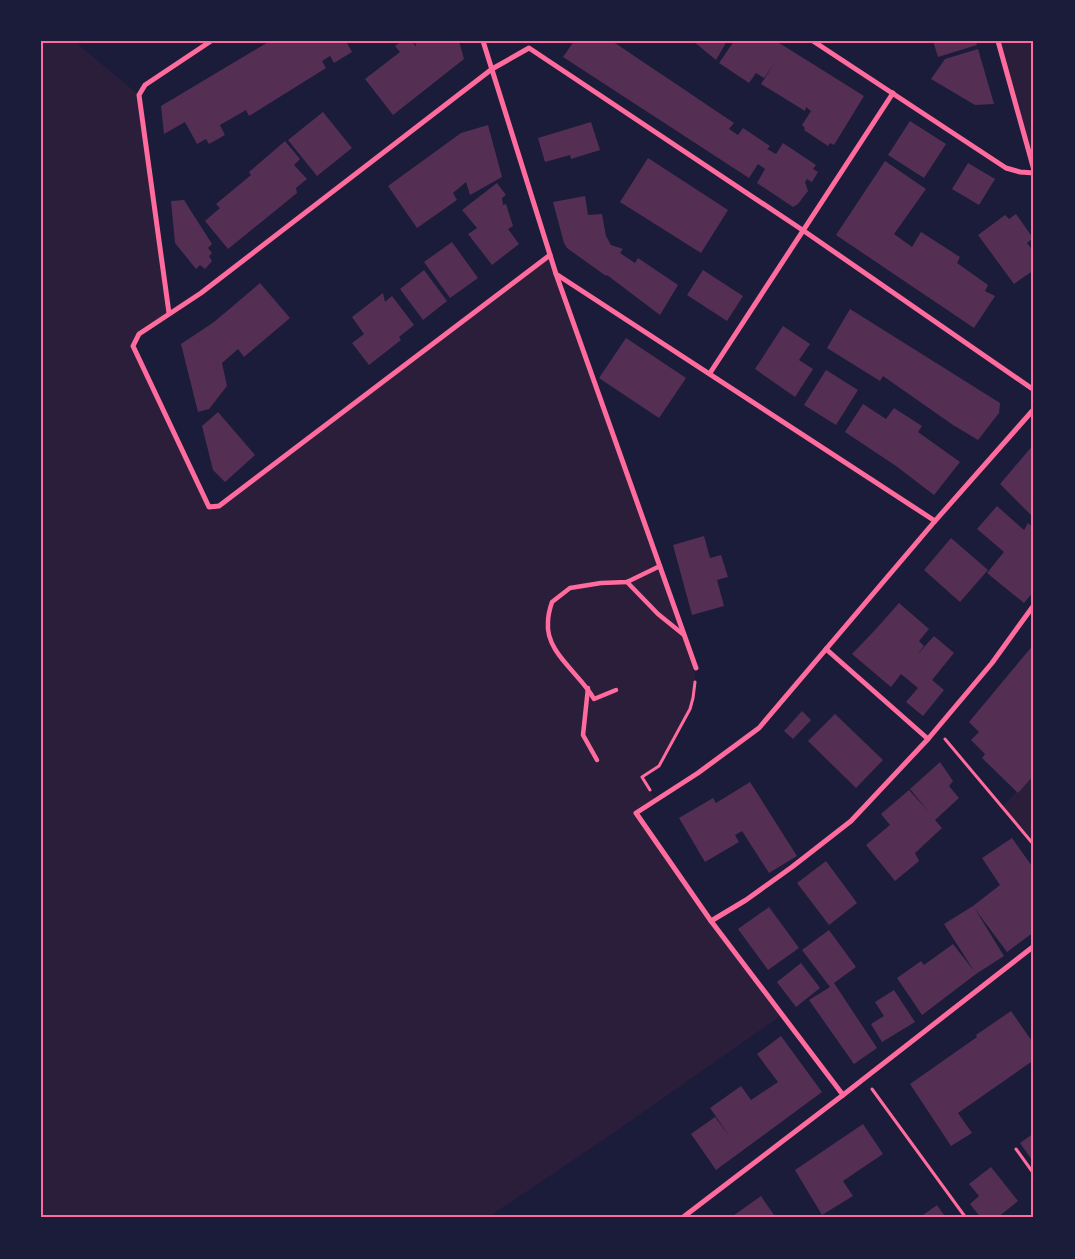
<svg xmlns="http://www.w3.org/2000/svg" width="1075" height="1259" font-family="Inter,sans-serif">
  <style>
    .green { fill: #2a1e3b }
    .building { fill: #542f53 }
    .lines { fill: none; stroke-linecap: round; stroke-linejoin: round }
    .path { stroke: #ff6b9d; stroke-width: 3 }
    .pedestrian { stroke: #ff6b9d; stroke-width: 4.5 }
    .minor { stroke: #ff6b9d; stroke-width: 5 }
    .neatline { fill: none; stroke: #ff6b9d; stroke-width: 2 }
  </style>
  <rect width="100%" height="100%" fill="#1b1b3a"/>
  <g class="green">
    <polygon points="41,41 74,41 139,95 169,313 139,334 133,346 209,507 219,506 550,255 696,668 693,698 690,709 659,766 642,777 656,801 636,814 782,1015 612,1134 487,1218 41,1218"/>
    <polygon points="998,41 1034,41 1034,170"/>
    <polygon points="1034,775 1034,846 1002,807"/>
  </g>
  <g class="building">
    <polygon points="270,41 346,41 352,52 334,63 330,56 322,61 326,68 249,116 246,110 220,125 225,135 209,144 206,139 197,144 185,122 164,134 161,106"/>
    <polygon points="402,41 412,41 416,47 415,41 459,41 464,59 393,115 365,79 400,52 395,46"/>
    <polygon points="574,41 612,41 734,123 729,129 738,135 743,128 770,146 767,149 776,154 783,143 816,165 813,169 818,172 812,182 807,179 805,182 808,191 798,204 793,207 757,183 765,169 758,164 749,178 563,57"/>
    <polygon points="693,41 727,41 716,60"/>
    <polygon points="734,41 776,41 864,96 834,145 830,143 828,146 804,130 805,128 802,125 811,111 806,107 805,111 761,84 774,64 764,78 756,73 749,83 719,63"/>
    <polygon points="933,41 976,41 977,45 938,57"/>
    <polygon points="978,49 994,104 975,105 931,79 945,59"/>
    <polygon points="323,112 352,148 317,176 288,140"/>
    <polygon points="910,121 946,144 924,178 888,155"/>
    <polygon points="591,122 600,150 571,159 570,155 545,162 538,138"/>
    <polygon points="488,125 502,177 470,195 466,182 453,193 457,200 417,228 388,186 461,133"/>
    <polygon points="285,141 300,159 294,165 307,179 296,188 297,193 228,249 205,221 220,208 216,204 251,175 249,172"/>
    <polygon points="648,158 728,210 701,253 620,202"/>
    <polygon points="885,161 926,189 894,234 912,247 921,232 960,257 957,263 988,285 985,291 995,296 974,328 836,235"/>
    <polygon points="968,163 995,179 979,205 952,189"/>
    <polygon points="497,183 506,195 502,198 503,205 506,204 513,226 508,229 519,244 492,265 468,234 477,228 462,210"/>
    <polygon points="585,196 588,215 602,214 606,236 611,245 623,249 620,253 635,263 638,258 678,285 660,315 607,275 606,276 567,248 564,243 553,202"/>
    <polygon points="184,200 212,244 208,248 212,253 209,256 212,261 205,269 200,265 196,269 175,243 171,201"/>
    <polygon points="1016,214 1033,238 1027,243 1034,252 1034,270 1014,284 978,235 1005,215 1009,219"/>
    <polygon points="452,242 478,278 450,298 424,262"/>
    <polygon points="424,270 447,301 423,320 400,289"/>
    <polygon points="703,270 743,296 727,321 687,295"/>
    <polygon points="260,283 290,318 244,357 238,349 222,363 227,386 209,409 198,412 181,344 214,322"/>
    <polygon points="383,293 385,302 392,296 414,325 399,337 401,340 369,365 352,343 364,334 352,317"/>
    <polygon points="850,309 1000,403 999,413 978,440 953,425 883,376 880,381 827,348"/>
    <polygon points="783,326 810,344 799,360 813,369 795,397 755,369"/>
    <polygon points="626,338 686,378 659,418 599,378"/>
    <polygon points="826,370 858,390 836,425 804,405"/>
    <polygon points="863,404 886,419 894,408 922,426 918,432 960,462 934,495 896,466 845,432"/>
    <polygon points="218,412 255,455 225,482 213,470 202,426"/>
    <polygon points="1034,444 1034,518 1000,484"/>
    <polygon points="997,506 1024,530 1028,523 1034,528 1034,591 1024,603 987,573 1004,552 977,529"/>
    <polygon points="704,536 710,558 721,555 728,577 717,580 724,606 692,615 673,545"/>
    <polygon points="951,538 988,570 960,602 924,570"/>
    <polygon points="899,603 929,629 919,641 924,646 917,655 934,636 954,653 932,680 944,690 923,716 906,702 918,688 901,674 891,687 852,654 875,630"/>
    <polygon points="1034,644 1034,775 1018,793 982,758 985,754 971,740 979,732 969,722"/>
    <polygon points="802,711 811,720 793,739 784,731"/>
    <polygon points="835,714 883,760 856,788 808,741"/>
    <polygon points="940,762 953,781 949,786 959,798 935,820 942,828 915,853 919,861 895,881 866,845 890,825 881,814 909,790 929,812 910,789"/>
    <polygon points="750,782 797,856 769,873 742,831 735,835 739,842 705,862 679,818 713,798 716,803"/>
    <polygon points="1012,838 1034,869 1034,932 1007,952 975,909 1004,956 976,974 922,1015 897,978 921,961 924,965 953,944 974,971 944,924 973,906 1000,885 982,858"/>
    <polygon points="826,861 857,903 829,925 797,883"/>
    <polygon points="769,907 799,948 768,970 738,929"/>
    <polygon points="829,930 856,967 834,983 877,1048 854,1064 809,1000 830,987 802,950"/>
    <polygon points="801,963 820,988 796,1007 777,982"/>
    <polygon points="894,990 915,1022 882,1042 871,1024 884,1016 875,1002"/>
    <polygon points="1011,1011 1034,1044 1034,1060 958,1113 972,1133 951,1146 910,1084 977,1037 976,1035"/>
    <polygon points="781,1036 822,1092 716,1170 691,1134 715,1117 730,1137 710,1108 741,1086 751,1100 778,1082 757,1054"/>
    <polygon points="863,1124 883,1154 843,1181 853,1196 822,1215 795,1170"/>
    <polygon points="1034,1133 1034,1163 1020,1143"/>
    <polygon points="991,1167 1018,1201 997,1218 981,1218 970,1204 979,1196 969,1184"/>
    <polygon points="761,1196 776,1218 730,1218"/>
    <polygon points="937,1205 946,1218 919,1218"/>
  </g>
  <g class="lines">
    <g class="path">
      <polyline points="945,739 1034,845"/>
      <polyline points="650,790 642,777 659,766 690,709 693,698 695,682"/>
      <polyline points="872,1089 966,1218"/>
      <polyline points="1016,1149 1034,1174"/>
    </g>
    <g class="pedestrian">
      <polyline points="627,582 658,614 684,635"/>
      <polyline points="588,688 583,735 597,760"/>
      <path d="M616,690L594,699C581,674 545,653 548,622C548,615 550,608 552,602L570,588L601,583L627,582L660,566"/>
    </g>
    <g class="minor">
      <polyline points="483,41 556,274 935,521"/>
      <polyline points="813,41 1006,168 1020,172 1034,173"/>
      <polyline points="998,41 1034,170"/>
      <polyline points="550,255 219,506 209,507 133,346 139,334 201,293 492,69 529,48 804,231 1034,390"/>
      <polyline points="556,274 696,668"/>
      <polyline points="169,313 139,95 145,85 211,41"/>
      <polyline points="710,373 893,93"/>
      <polyline points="826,649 928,739"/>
      <polyline points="711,921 746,900 792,867 851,821 928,739 992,663 1034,605"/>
      <polyline points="843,1095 711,921 636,813 698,773 759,728 935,521 1034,409"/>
      <polyline points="682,1218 843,1095 1034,946"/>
    </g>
  </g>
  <rect width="1075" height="1259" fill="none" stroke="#1b1b3a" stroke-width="85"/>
  <rect x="42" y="42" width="990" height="1174" class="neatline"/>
</svg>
